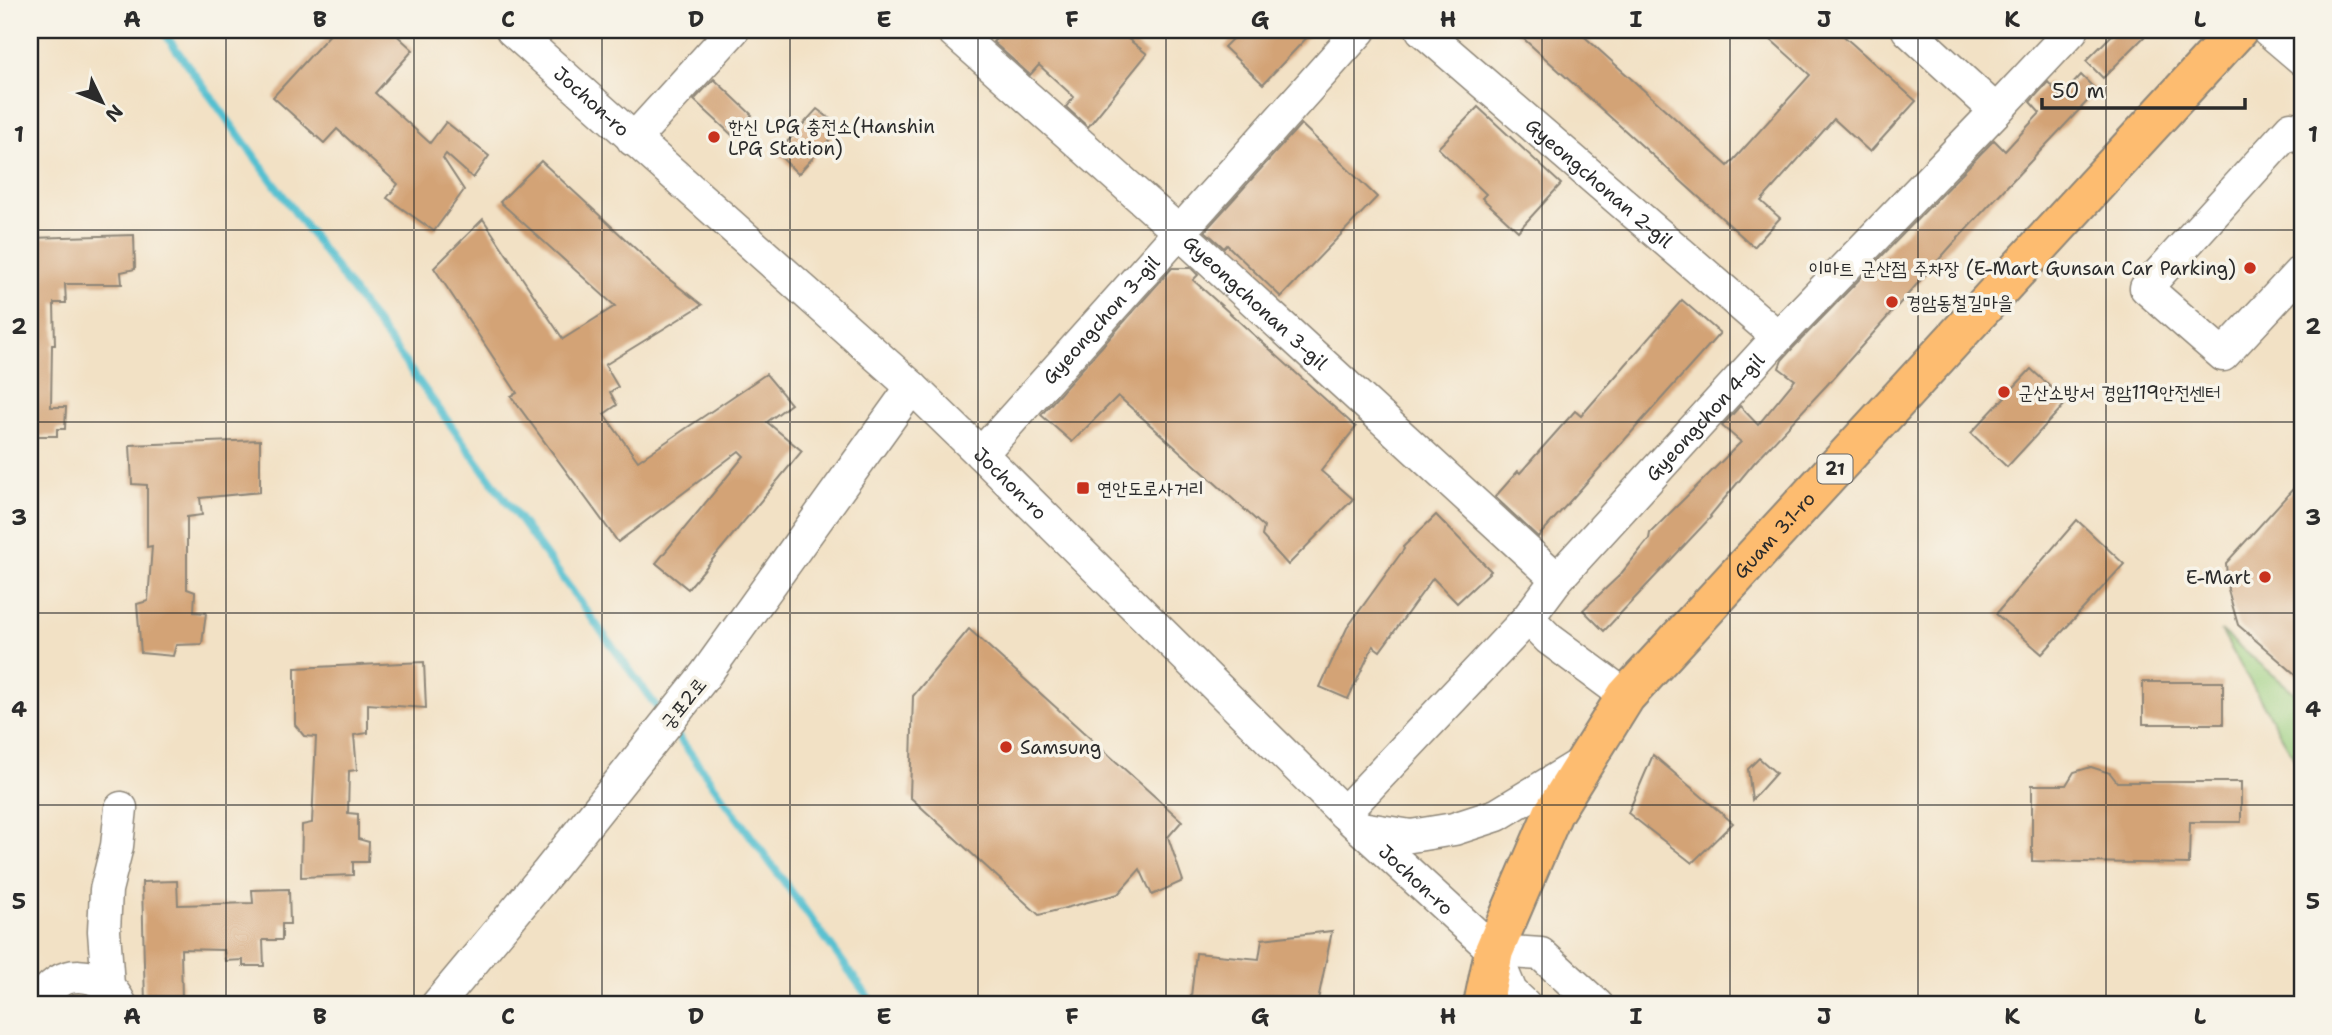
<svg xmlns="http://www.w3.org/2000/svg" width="2332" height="1035" font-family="'Shantell Sans','Poor Story',sans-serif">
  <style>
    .green { fill: #9bcf80; stroke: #637d56; stroke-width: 2 }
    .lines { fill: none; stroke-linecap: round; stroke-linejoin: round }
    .stream { stroke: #55c0d0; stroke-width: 8 }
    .building { fill: #d3a376 }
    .minor-casing { stroke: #8e8678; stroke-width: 35 }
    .major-casing { stroke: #8e8678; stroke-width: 42 }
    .minor { stroke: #fff; stroke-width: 32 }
    .major { stroke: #fdbc70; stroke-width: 38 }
    .grid { fill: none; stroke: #2b2b2b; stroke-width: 2; stroke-opacity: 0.55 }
    .poi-dot { fill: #c8321e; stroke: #f7f3e8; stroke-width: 2.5 }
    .labels { text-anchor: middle; stroke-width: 7; stroke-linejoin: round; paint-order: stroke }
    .shield { fill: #f7f3e8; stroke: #686764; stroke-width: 2 }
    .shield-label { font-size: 18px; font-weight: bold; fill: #2b2b2b }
    .street-label { font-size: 19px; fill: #2b2b2b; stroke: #f7f3e8 }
    .poi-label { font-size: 19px; fill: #2b2b2b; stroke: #f7f3e8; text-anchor: start }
    .neatline { fill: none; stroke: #2b2b2b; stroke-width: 2.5 }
    .grid-label { font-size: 23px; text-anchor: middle; font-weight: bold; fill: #2b2b2b }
  </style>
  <rect width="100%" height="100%" fill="#f7f3e8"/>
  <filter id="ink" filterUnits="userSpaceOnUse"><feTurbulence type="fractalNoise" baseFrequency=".0143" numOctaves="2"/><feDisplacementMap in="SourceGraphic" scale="14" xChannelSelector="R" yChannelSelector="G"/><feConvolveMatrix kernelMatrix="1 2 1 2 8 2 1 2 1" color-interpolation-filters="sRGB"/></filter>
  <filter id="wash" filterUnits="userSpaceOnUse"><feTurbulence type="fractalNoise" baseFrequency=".00686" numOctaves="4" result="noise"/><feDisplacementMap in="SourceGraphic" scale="28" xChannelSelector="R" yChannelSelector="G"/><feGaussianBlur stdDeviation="1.57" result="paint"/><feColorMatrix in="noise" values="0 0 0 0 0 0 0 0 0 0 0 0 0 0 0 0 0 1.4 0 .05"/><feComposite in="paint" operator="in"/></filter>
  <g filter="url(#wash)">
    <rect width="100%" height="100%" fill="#f2e1c5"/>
    <polygon class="green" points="2221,631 2302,699 2302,772"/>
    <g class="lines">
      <g class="stream">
        <polyline points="162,30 664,717"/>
        <polyline points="672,728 874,1005"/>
      </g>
    </g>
    <g id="blocks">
      <g class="building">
        <polygon points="334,30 391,30 413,50 375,93 430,143 446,122 489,156 473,178 446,154 443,158 464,190 434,231 387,198 398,184 337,129 324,143 273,97"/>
        <polygon points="1005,30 1117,30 1147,54 1088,127 1066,107 1074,97 1039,65 1030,75 993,42"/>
        <polygon points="1241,30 1314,30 1263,84 1224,47"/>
        <polygon points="1514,30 1577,30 1728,166 1810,75 1760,30 1837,30 1916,101 1870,152 1834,119 1761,201 1780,218 1754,247"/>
        <polygon points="2117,30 2151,30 2103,78 2086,61"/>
        <polygon points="2081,75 2097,91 1960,236 1826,386 1754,463 1710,516 1711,517 1604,631 1583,610 1620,575 1649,539 1650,533 1741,442 1722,426 1740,406 1758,425 1795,380 1779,368 1782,360 1791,350 1994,140 2005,151 2040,113 2030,102 2048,82 2061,97"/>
        <polygon points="714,79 752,115 733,136 694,100"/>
        <polygon points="1478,107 1561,184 1518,231 1482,198 1486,194 1438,148"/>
        <polygon points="817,109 841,127 798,174 777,153"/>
        <polygon points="1301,124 1377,197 1281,297 1227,245 1224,248 1205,231"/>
        <polygon points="541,161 665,276 702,305 605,365 618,387 610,392 617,405 604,414 638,461 766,374 791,404 767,422 802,451 688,589 656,563 744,456 739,451 618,542 511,396 517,393 434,268 483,219 563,339 615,306 500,202"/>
        <polygon points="134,235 135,269 121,272 122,284 65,284 66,303 54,303 55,345 52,345 51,407 66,407 65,429 57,429 57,436 30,436 30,238"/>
        <polygon points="1172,268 1191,268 1198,275 1193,280 1356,427 1321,471 1353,499 1288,565 1262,536 1264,527 1118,396 1072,442 1041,415"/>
        <polygon points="1682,300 1720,333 1538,537 1495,497 1518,471 1520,473 1575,411 1581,416"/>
        <polygon points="2031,369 2067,402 2007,467 1971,433"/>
        <polygon points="260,440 260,492 200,498 202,515 187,517 187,589 195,592 194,612 206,613 202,644 176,645 173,656 141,653 137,604 148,601 152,546 147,547 147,485 132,484 130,445"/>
        <polygon points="2302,479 2302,680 2238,625 2228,590 2226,563"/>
        <polygon points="1436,515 1491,571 1457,603 1433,578 1380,651 1373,646 1348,699 1320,687 1347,628 1404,549 1403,547"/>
        <polygon points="2077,520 2124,564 2042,654 1996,614"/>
        <polygon points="969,629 1182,821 1168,837 1183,881 1152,895 1140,869 1118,894 1039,915 910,797 913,696"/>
        <polygon points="424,662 426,708 368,704 368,733 354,735 357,770 349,771 348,813 358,814 358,839 369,842 368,862 353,862 353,875 301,877 302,825 312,823 316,737 304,736 295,725 295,668"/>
        <rect x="2143" y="682" width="80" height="42"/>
        <polygon points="1653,755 1733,823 1692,863 1628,813"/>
        <polygon points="1759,758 1776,773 1752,800 1748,769"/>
        <polygon points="2091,767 2110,773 2117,782 2241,782 2241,822 2190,822 2189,864 2032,861 2032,785 2066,785 2074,772"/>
        <polygon points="177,881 178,905 253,903 252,890 289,889 290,924 282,924 282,940 263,940 264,966 243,966 243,960 225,961 224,950 181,949 182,1003 145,1004 142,882"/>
        <polygon points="1332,931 1317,1005 1190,1005 1196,953 1259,959 1262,939"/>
      </g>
    </g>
  </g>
  <g filter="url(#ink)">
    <use href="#blocks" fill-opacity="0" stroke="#8e8678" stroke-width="2"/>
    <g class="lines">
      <g class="minor-casing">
        <g id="minor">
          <path id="s1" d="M512,30L912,387L981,454L1344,813L1494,951L1511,992L1525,1005"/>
          <path id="s2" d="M952,30L1178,231L1557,579"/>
          <path id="s3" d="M1422,30L1778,337"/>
          <polyline points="1908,30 1996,111"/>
          <polyline points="2268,30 2302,59"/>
          <polyline points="2302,138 2291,128 2146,288 2223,355 2302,270"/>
          <polyline points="633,140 733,30"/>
          <path id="s4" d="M981,454L1360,30"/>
          <polyline points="1528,618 1549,639 1626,696"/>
          <path id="s5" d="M1344,813L1528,618L1557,579L1778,337L1996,111L2072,30"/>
          <polyline points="1361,828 1411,836 1454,829 1497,815 1584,762"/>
          <polyline points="1494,951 1541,954 1597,1005"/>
          <polyline points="108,986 104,931 106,890 117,846 121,808"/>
          <path d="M39,1005C55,965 104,968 121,1005"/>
          <polyline points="437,1005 548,872 705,675 912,387"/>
        </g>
      </g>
      <g class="major-casing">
        <g id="major">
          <path id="s6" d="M1483,1005L1494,951L1553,813L1626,696L2238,30"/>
        </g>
      </g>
      <use href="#minor" class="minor"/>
      <use href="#major" class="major"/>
    </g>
  </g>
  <path class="grid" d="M226,30V1005M414,30V1005M602,30V1005M790,30V1005M978,30V1005M1166,30V1005M1354,30V1005M1542,30V1005M1730,30V1005M1918,30V1005M2106,30V1005M30,230H2302M30,422H2302M30,613H2302M30,805H2302"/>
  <g class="poi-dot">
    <circle cx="714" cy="137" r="7"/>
    <circle cx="2250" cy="268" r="7"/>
    <circle cx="1892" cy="302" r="7"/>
    <circle cx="2004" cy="392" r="7"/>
    <rect x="1076" y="481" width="14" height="14" rx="3.5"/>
    <circle cx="2265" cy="577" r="7"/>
    <circle cx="1006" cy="747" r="7"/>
  </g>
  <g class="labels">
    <rect class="shield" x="1817.5" y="454.5" width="35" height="29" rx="5"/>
    <g class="shield-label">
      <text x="1835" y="475">21</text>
    </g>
    <g class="street-label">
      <text dy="7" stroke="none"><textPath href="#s1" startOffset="107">Jochon-ro</textPath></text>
      <text dy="7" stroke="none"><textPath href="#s3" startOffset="234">Gyeongchonan 2-gil</textPath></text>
      <text dy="7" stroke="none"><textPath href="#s2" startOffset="408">Gyeongchonan 3-gil</textPath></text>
      <text dy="7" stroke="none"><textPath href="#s4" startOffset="180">Gyeongchon 3-gil</textPath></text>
      <text dy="7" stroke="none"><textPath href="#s5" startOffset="536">Gyeongchon 4-gil</textPath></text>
      <text dy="7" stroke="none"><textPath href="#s1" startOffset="674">Jochon-ro</textPath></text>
      <text dy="7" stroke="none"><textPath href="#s6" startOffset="562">Guam 3.1-ro</textPath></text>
      <text transform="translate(683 703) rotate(-51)" y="7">궁포2로</text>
      <text dy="7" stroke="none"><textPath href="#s1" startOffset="1241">Jochon-ro</textPath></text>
    </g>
    <g class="poi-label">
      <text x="728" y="133">한신 LPG 충전소(Hanshin<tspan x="728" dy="22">LPG Station)</tspan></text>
      <text x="2236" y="275" text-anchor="end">이마트 군산점 주차장 (E-Mart Gunsan Car Parking)</text>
      <text x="1906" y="309">경암동철길마을</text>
      <text x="2018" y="399">군산소방서 경암119안전센터</text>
      <text x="1097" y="495">연안도로사거리</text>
      <text x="2251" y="584" text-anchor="end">E-Mart</text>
      <text x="1020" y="754">Samsung</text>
    </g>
  </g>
  <rect width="2332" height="1035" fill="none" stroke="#f7f3e8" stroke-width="77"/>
  <g transform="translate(102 102) rotate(133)" stroke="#f7f3e8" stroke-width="5" paint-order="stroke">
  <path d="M0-5L12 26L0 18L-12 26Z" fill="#2b2b2b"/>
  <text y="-10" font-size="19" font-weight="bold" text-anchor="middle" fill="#2b2b2b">N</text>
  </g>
  <path d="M2042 98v10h203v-10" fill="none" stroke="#2b2b2b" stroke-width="3.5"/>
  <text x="2052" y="98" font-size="21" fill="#2b2b2b" stroke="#f7f3e8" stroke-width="5" paint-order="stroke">50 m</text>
  <rect x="38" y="38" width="2256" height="958" class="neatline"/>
  <g class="grid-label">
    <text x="132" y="27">A</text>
    <text x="320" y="27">B</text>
    <text x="508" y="27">C</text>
    <text x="696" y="27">D</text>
    <text x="884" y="27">E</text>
    <text x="1072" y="27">F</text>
    <text x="1260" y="27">G</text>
    <text x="1448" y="27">H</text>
    <text x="1636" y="27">I</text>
    <text x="1824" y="27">J</text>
    <text x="2012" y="27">K</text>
    <text x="2200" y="27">L</text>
    <text x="19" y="142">1</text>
    <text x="2313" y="142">1</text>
    <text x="19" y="334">2</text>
    <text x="2313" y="334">2</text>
    <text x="19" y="525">3</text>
    <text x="2313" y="525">3</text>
    <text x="19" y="717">4</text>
    <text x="2313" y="717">4</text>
    <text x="19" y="909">5</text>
    <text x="2313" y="909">5</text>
    <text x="132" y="1024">A</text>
    <text x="320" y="1024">B</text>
    <text x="508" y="1024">C</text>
    <text x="696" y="1024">D</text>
    <text x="884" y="1024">E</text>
    <text x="1072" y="1024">F</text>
    <text x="1260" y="1024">G</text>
    <text x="1448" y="1024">H</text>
    <text x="1636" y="1024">I</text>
    <text x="1824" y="1024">J</text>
    <text x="2012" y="1024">K</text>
    <text x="2200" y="1024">L</text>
  </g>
</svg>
